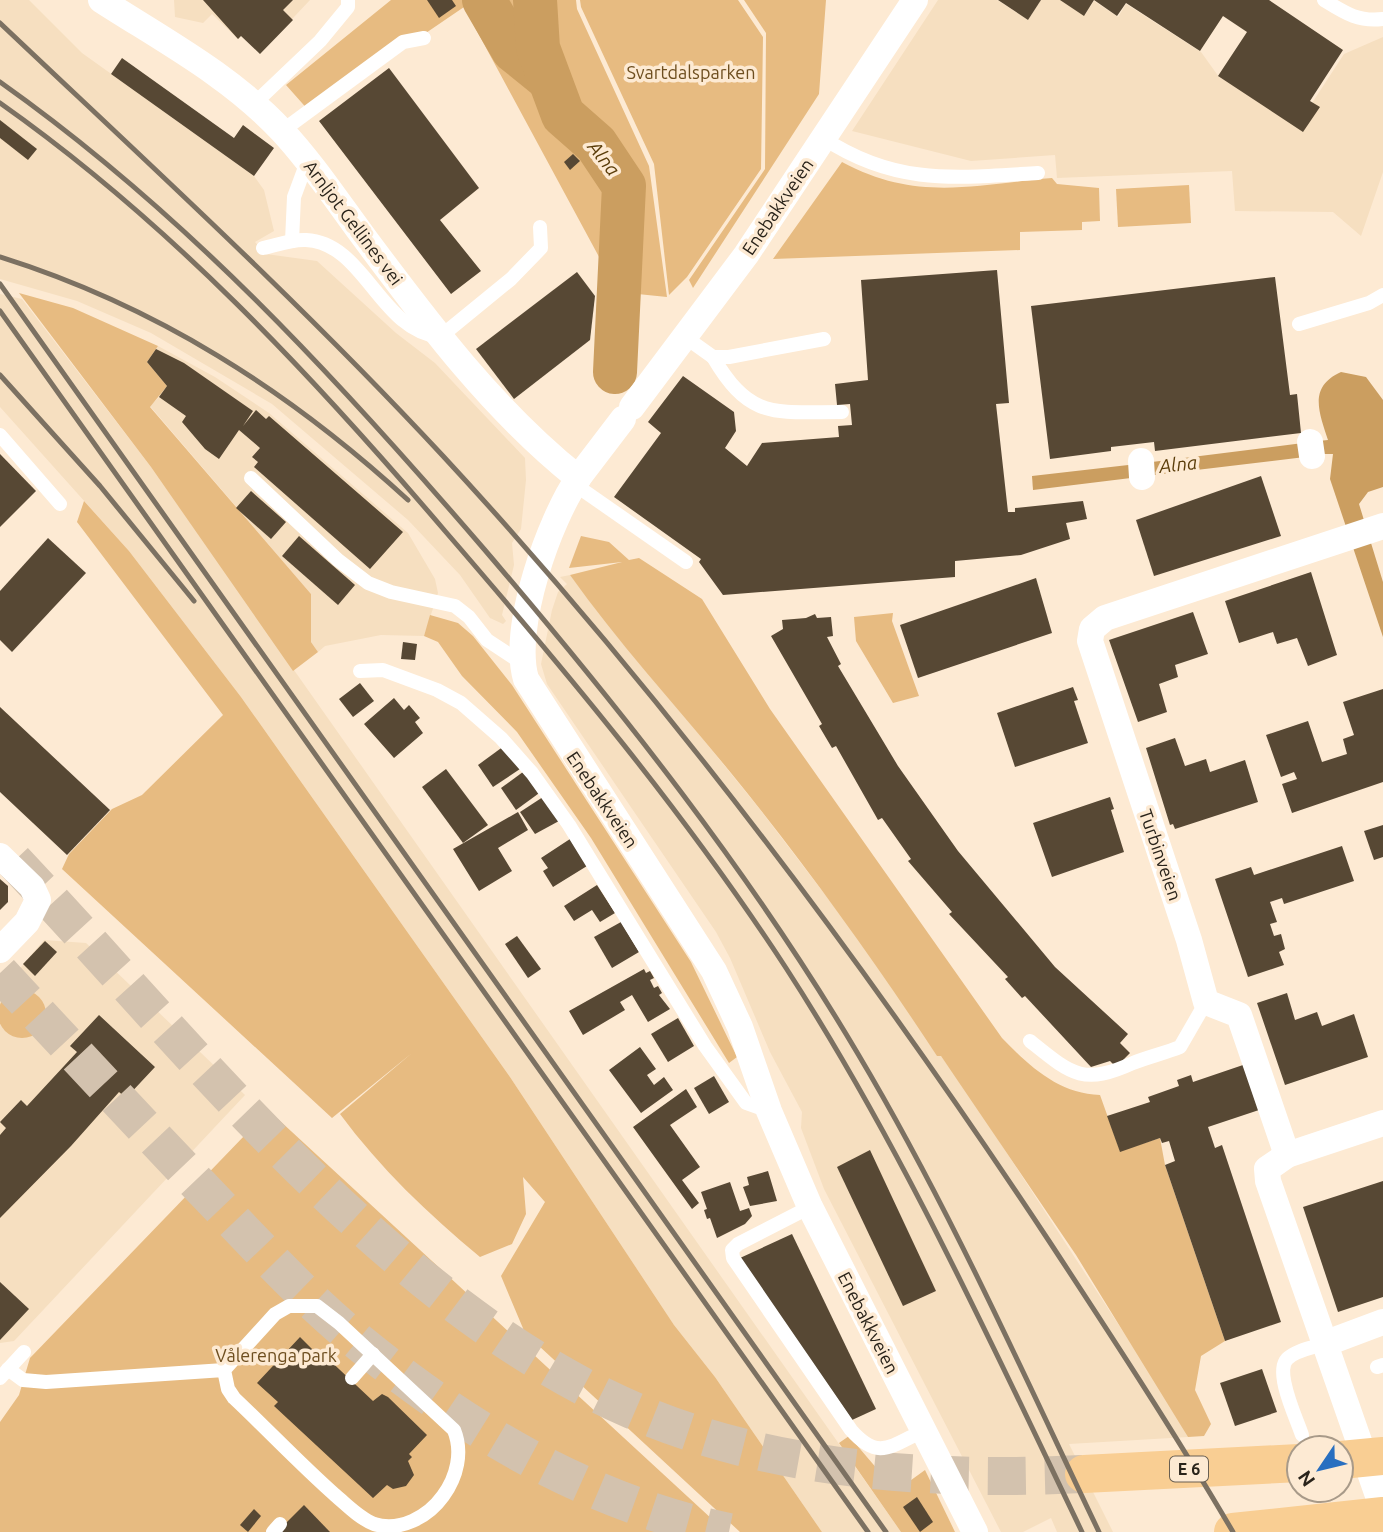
<svg xmlns="http://www.w3.org/2000/svg" width="1383" height="1532" font-family="Ubuntu,sans-serif">
  <style>
    .built { fill: #f6dfc0 }
    .green { fill: #e7bb81 }
    .water { fill: #cb9e60 }
    .lines { fill: none; stroke-linecap: round; stroke-linejoin: round }
    .river { stroke: #cb9e60; stroke-width: 44 }
    .building { fill: #574834 }
    .highway-tunnel { stroke: #d3c2ae; stroke-width: 38; stroke-dasharray: 38 19; stroke-linecap: butt }
    .lane { stroke: #fff; stroke-width: 14 }
    .street { stroke: #fff; stroke-width: 26 }
    .highway { stroke: #f9ce93; stroke-width: 38 }
    .rail { stroke: #7c7162; stroke-width: 5 }
    .labels { text-anchor: middle; stroke-width: 7; stroke-linejoin: round; paint-order: stroke }
    .shield { fill: #fdead3; stroke: #695f52; stroke-width: 2 }
    .shield-label { font-size: 16px; font-weight: bold; fill: #29231a }
    .park-label { font-size: 18px; fill: #6e4e1f; stroke: #fdead3 }
    .street-label { font-size: 18px; fill: #29231a; stroke: #fdead3 }
    .water-label { font-size: 19px; font-style: italic; fill: #5b3d0a; stroke: #fdead3 }
  </style>
  <rect width="100%" height="100%" fill="#fdead3"/>
  <g class="built">
    <polygon points="0,0 29,0 82,53 254,176 264,190 274,231 255,242 266,254 317,261 396,333 435,363 525,458 526,480 521,529 512,543 514,565 502,615 506,621 503,624 490,618 460,575 408,520 272,404 151,333 77,301 0,279"/>
    <polygon points="174,0 310,0 260,53 241,35 238,39 212,14 203,23 175,17"/>
    <polygon points="938,0 997,0 1028,20 1041,0 1062,0 1085,15 1094,1 1118,17 1126,4 1201,52 1219,77 1299,123 1344,54 1383,37 1383,172 1361,236 1333,212 1235,211 1232,171 1057,178 1055,155 971,161 852,131"/>
    <polygon points="0,294 22,299 151,467 901,1532 822,1532 715,1377 674,1325 510,1077 241,697 129,551 0,407"/>
    <polygon points="158,346 215,377 269,413 408,533 435,579 438,593 424,636 381,635 325,646 318,652 311,642 311,594 150,406 159,397 147,362"/>
    <polygon points="570,575 758,807 846,922 973,1101 1176,1413 1188,1437 1069,1444 1113,1532 1057,1532 1051,1518 1023,1532 1001,1532 824,1189 801,1128 802,1112 770,1052 730,958 716,932 547,684 541,664 552,610 558,592 567,584 560,577"/>
    <polygon points="44,940 86,943 245,1095 14,1341 0,1343 0,992"/>
  </g>
  <g class="green">
    <polygon points="391,0 576,0 577,9 649,166 667,297 618,292 464,7 310,112 286,85"/>
    <polygon points="580,0 738,0 763,37 761,169 687,277 669,295 654,164 581,7"/>
    <polygon points="744,0 826,0 819,94 693,288 689,280 765,169 766,33"/>
    <path d="M842,162C916,202 973,185 1052,178L1057,184L1099,188L1100,221L1082,222V230L1020,232V250L773,259Z"/>
    <polygon points="1189,185 1191,223 1118,227 1116,189"/>
    <polygon points="19,293 73,308 158,346 147,362 167,386 150,407 311,594 311,642 318,652 293,671 151,467"/>
    <path d="M84,501L129,551L241,697L510,1077L674,1325L715,1377L822,1532H740L525,1333L501,1276L545,1202L523,1177L526,1214L512,1244L480,1257C428,1214 380,1168 340,1114L412,1053L332,1118L62,869L69,854L112,809L142,795L223,715L77,522Z"/>
    <path d="M581,536L609,542L629,560L639,558L702,599L770,709L1002,1038C1029,1066 1059,1094 1100,1095L1120,1151L1160,1138L1165,1165L1225,1341L1201,1356L1195,1390L1211,1424L1204,1436L1188,1437L1076,1255L941,1056H937C874,960 805,864 731,773C678,708 619,644 570,575L622,562L569,568Z"/>
    <polygon points="893,613 892,621 919,696 893,703 856,641 854,617"/>
    <polygon points="430,615 458,623 473,636 512,685 691,962 737,1057 729,1063 591,838 517,732 462,676 438,642 424,636"/>
    <circle cx="22" cy="1014" r="24"/>
    <polygon points="266,1110 279,1120 726,1532 0,1532 0,1422 19,1395 30,1358 246,1134 260,1112"/>
    <polygon points="849,1436 896,1491 925,1470 955,1532 901,1532 839,1443"/>
  </g>
  <g class="water">
    <path d="M1341,372L1366,377L1383,400V487L1368,492L1359,504L1383,582V637L1330,479L1333,454H1320L1318,441L1328,440C1319,412 1308,387 1341,372Z"/>
    <polygon points="1303,443 1305,457 1146,476 1144,463"/>
    <polygon points="1137,464 1139,477 1033,490 1032,476"/>
  </g>
  <g class="lines">
    <g class="river">
      <polyline points="484,0 513,50 549,79"/>
      <polyline points="535,0 538,48 563,115 596,144 624,186 615,372"/>
    </g>
  </g>
  <g class="building">
    <polygon points="203,0 293,0 283,10 293,20 260,54 241,36 238,39"/>
    <polygon points="427,0 452,0 456,6 439,18"/>
    <polygon points="998,0 1041,0 1028,20"/>
    <polygon points="1060,0 1094,0 1084,16"/>
    <polygon points="1094,0 1269,0 1343,50 1310,101 1320,107 1303,132 1218,76 1247,32 1223,16 1200,51 1126,3 1117,16"/>
    <polygon points="122,58 234,138 243,125 274,148 254,176 111,74"/>
    <polygon points="389,68 479,188 440,220 481,271 451,294 319,121"/>
    <polygon points="0,120 37,149 28,160 0,138"/>
    <polygon points="573,154 580,161 570,170 564,162"/>
    <polygon points="997,270 1009,403 996,404 1008,512 1015,512 1015,508 1083,501 1087,519 1066,523 1070,539 1021,555 955,561 955,577 723,595 699,562 701,559 614,497 661,433 648,422 683,376 734,412 736,431 725,448 747,466 762,443 839,437 838,426 852,425 850,404 837,405 835,384 868,380 861,280"/>
    <polygon points="577,272 595,296 590,340 514,399 476,349"/>
    <polygon points="1275,277 1290,395 1297,394 1301,433 1155,451 1154,442 1111,447 1111,451 1050,459 1031,306"/>
    <polygon points="156,349 184,363 253,411 243,426 256,410 266,419 269,416 403,532 370,569 254,467 258,462 252,457 260,448 239,430 219,459 205,449 182,422 186,416 159,397 167,386 147,362"/>
    <polygon points="0,454 36,491 0,527"/>
    <polygon points="1261,476 1281,536 1154,576 1136,520"/>
    <polygon points="251,491 286,522 271,539 236,508"/>
    <polygon points="299,536 355,585 338,605 282,556"/>
    <polygon points="48,538 86,573 12,652 0,640 0,591"/>
    <polygon points="1311,572 1337,655 1308,666 1297,638 1277,644 1273,632 1239,643 1225,601"/>
    <polygon points="1036,578 1052,633 918,678 900,625"/>
    <polygon points="1193,612 1208,654 1175,665 1178,677 1159,684 1167,712 1138,722 1109,640"/>
    <polygon points="815,614 817,618 831,617 833,636 827,637 841,664 838,666 898,766 958,851 1055,967 1128,1034 1120,1043 1130,1053 1116,1067 1110,1061 1091,1067 1025,996 1022,998 1005,979 1008,977 949,914 952,912 908,861 911,859 882,818 878,820 836,746 832,748 819,726 822,724 771,636 783,629 782,620 806,618"/>
    <polygon points="403,642 417,644 415,660 401,659"/>
    <polygon points="360,683 374,701 353,717 339,699"/>
    <polygon points="1073,687 1078,700 1074,701 1088,743 1015,767 997,713"/>
    <polygon points="1383,689 1383,782 1292,813 1282,784 1297,779 1294,772 1281,777 1266,735 1308,721 1322,762 1347,754 1343,739 1354,735 1343,702"/>
    <polygon points="394,698 404,710 409,705 420,718 415,722 423,733 394,758 364,724"/>
    <polygon points="0,707 110,810 67,855 0,792"/>
    <polygon points="1175,738 1185,766 1206,759 1210,772 1245,760 1258,802 1175,829 1173,824 1170,825 1146,748"/>
    <polygon points="504,746 520,769 493,787 478,765"/>
    <polygon points="446,769 488,825 463,843 422,787"/>
    <polygon points="527,769 542,791 516,810 501,788"/>
    <polygon points="543,797 559,821 535,834 520,812"/>
    <polygon points="1110,797 1114,809 1111,810 1124,852 1052,877 1033,823"/>
    <polygon points="518,812 528,830 498,848 512,871 479,891 453,849"/>
    <polygon points="1383,825 1383,857 1374,860 1364,831"/>
    <polygon points="570,839 587,866 553,887 543,871 548,868 541,858"/>
    <polygon points="1342,846 1354,881 1284,904 1282,898 1270,902 1277,922 1270,924 1274,936 1281,934 1285,949 1279,952 1284,965 1248,977 1215,879 1251,867 1254,875"/>
    <polygon points="0,879 8,886 8,902 0,910"/>
    <polygon points="597,885 615,913 600,922 592,910 574,921 564,906"/>
    <polygon points="621,922 639,952 612,968 594,937"/>
    <polygon points="517,936 541,969 528,978 505,944"/>
    <polygon points="45,941 57,952 35,976 23,964"/>
    <polygon points="644,969 646,973 650,971 654,978 650,980 654,988 658,986 662,993 659,995 670,1009 648,1022 632,995 620,1002 625,1010 583,1035 569,1011"/>
    <polygon points="1287,993 1295,1020 1317,1012 1322,1026 1354,1014 1368,1057 1285,1085 1257,1003"/>
    <polygon points="99,1015 155,1067 126,1098 119,1092 71,1146 0,1218 0,1135 6,1128 0,1122 21,1100 27,1106 77,1052 70,1046"/>
    <polygon points="678,1018 694,1046 668,1062 651,1034"/>
    <polygon points="640,1047 656,1069 647,1075 654,1085 664,1077 673,1090 641,1113 609,1070"/>
    <polygon points="1243,1065 1259,1110 1208,1127 1215,1148 1222,1145 1281,1322 1225,1341 1165,1165 1175,1161 1169,1141 1162,1143 1160,1138 1120,1152 1107,1116 1150,1102 1148,1097 1179,1086 1177,1080 1191,1075 1193,1082"/>
    <polygon points="714,1076 729,1102 709,1114 694,1088"/>
    <polygon points="686,1089 697,1107 670,1125 700,1167 682,1180 699,1203 692,1209 633,1127"/>
    <polygon points="870,1150 936,1291 903,1306 837,1167"/>
    <polygon points="768,1171 777,1201 750,1206 743,1187 749,1185 747,1177"/>
    <polygon points="1383,1181 1383,1297 1338,1312 1303,1207"/>
    <polygon points="730,1182 740,1211 749,1208 752,1216 745,1224 717,1238 710,1218 707,1219 704,1210 707,1209 701,1192"/>
    <polygon points="792,1234 876,1409 852,1420 740,1258"/>
    <polygon points="0,1282 29,1309 0,1340"/>
    <polygon points="300,1337 320,1357 323,1354 373,1401 382,1394 388,1397 427,1435 409,1454 412,1457 408,1461 414,1475 406,1486 393,1489 387,1485 373,1498 274,1406 278,1402 257,1383"/>
    <polygon points="1262,1369 1277,1412 1235,1426 1220,1383"/>
    <polygon points="917,1497 933,1522 920,1532 903,1507"/>
    <polygon points="304,1505 330,1532 277,1532"/>
    <polygon points="254,1509 261,1516 248,1532 240,1525"/>
  </g>
  <g class="lines">
    <g class="highway-tunnel">
      <path d="M14,861C193,1050 389,1304 632,1410C775,1472 931,1481 1084,1474"/>
      <path d="M0,973C66,1044 132,1115 199,1185C251,1239 303,1297 361,1344C469,1432 592,1504 729,1532"/>
    </g>
    <g class="lane">
      <path d="M1324,0C1345,13 1358,22 1383,19"/>
      <polyline points="254,104 320,41 348,7 348,0"/>
      <polyline points="282,131 403,42 424,38"/>
      <path d="M823,138C896,186 956,178 1038,173"/>
      <polyline points="292,241 294,197 307,162"/>
      <path d="M263,248C277,245 292,239 306,240C365,243 379,330 440,337L511,279L541,248L540,227"/>
      <polyline points="1299,324 1369,303 1383,295"/>
      <polyline points="685,337 713,357 729,357 824,339"/>
      <path d="M713,357C750,420 774,412 842,412"/>
      <polyline points="0,435 60,504"/>
      <polyline points="251,478 338,560 368,583 391,592 455,606 469,617 487,640 522,663"/>
      <polyline points="574,484 686,562"/>
      <polyline points="360,671 383,670 437,690 461,703 501,738 532,773 569,825 705,1046 746,1103 769,1111"/>
      <path d="M1030,1041C1071,1074 1083,1086 1133,1063C1148,1057 1165,1053 1180,1047L1206,1002"/>
      <path d="M810,1207L738,1244L732,1250L733,1258L851,1430C878,1461 891,1446 923,1431"/>
      <polyline points="1377,1367 1383,1365"/>
      <path d="M8,1369L23,1380L46,1382L224,1370L275,1314L289,1306H317L339,1323L454,1430C463,1452 457,1477 443,1496C428,1517 400,1532 374,1524C359,1518 347,1505 335,1495C300,1464 268,1430 234,1398L228,1389L224,1370"/>
      <polyline points="0,1378 24,1352"/>
      <polyline points="352,1378 373,1354"/>
      <path d="M1302,1435C1297,1419 1274,1373 1287,1359C1296,1350 1312,1348 1324,1344"/>
      <polyline points="273,1532 280,1524"/>
    </g>
    <g class="street">
      <path d="M101,0C163,40 231,76 282,131C313,164 339,204 366,240C430,326 494,411 578,478L623,419"/>
      <polyline points="632,407 746,255 915,0"/>
      <polyline points="1310,442 1312,456"/>
      <polyline points="1141,461 1142,477"/>
      <path d="M579,477C549,520 511,628 526,679L714,971L740,1027L769,1111L810,1207L975,1532"/>
      <polyline points="0,856 32,887 38,900 27,922 0,950"/>
      <polyline points="1383,1123 1287,1155 1267,1169 1268,1181 1383,1510"/>
      <polyline points="1287,1155 1239,1015 1206,1002 1189,940 1090,641 1092,629 1105,618 1383,526"/>
      <polyline points="1324,1344 1383,1322"/>
    </g>
    <g class="highway">
      <polyline points="1341,1460 1383,1456"/>
      <polyline points="1084,1474 1299,1463"/>
      <polyline points="1233,1532 1383,1516"/>
    </g>
    <g class="rail">
      <path d="M0,23C150,165 302,304 443,456C667,698 867,966 1049,1241C1112,1337 1175,1433 1233,1532"/>
      <path d="M0,82C185,213 337,378 484,549C620,708 751,873 858,1054C949,1207 1022,1371 1099,1532"/>
      <path d="M0,103C169,222 312,375 445,531C566,671 685,813 786,968C902,1147 990,1341 1082,1532"/>
      <path d="M0,257C156,306 288,390 408,500"/>
      <polyline points="0,284 886,1532"/>
      <polyline points="0,311 868,1532"/>
      <polyline points="0,375 100,486 194,601"/>
    </g>
  </g>
  <g class="labels">
    <rect class="shield" x="1170" y="1456.5" width="38" height="25" rx="5"/>
    <g class="shield-label">
      <text x="1189" y="1475">E 6</text>
    </g>
    <g class="park-label">
      <text x="691" y="79">Svartdalsparken</text>
      <text x="276" y="1362">Vålerenga park</text>
    </g>
    <g class="street-label">
      <text transform="translate(778 207) rotate(-56)" y="6">Enebakkveien</text>
      <text transform="translate(353 223) rotate(53)" y="6">Arnljot Gellines vei</text>
      <text transform="translate(602 800) rotate(56)" y="6">Enebakkveien</text>
      <text transform="translate(1160 855) rotate(71)" y="6">Turbinveien</text>
      <text transform="translate(868 1323) rotate(63)" y="6">Enebakkveien</text>
    </g>
    <g class="water-label">
      <text transform="translate(604 158) rotate(52)" y="7">Alna</text>
      <text transform="translate(1178 464) rotate(-6)" y="7">Alna</text>
    </g>
  </g>
  <g transform="translate(1320 1469) rotate(235)"><circle r="33" fill="#fdead3" stroke="#a89a89" stroke-width="2"/>
  <path d="M0-5L12 26L0 18L-12 26Z" fill="#296fc0"/>
  <text y="-10" font-size="19" font-weight="bold" text-anchor="middle" fill="#29231a">N</text>
  </g>
</svg>
